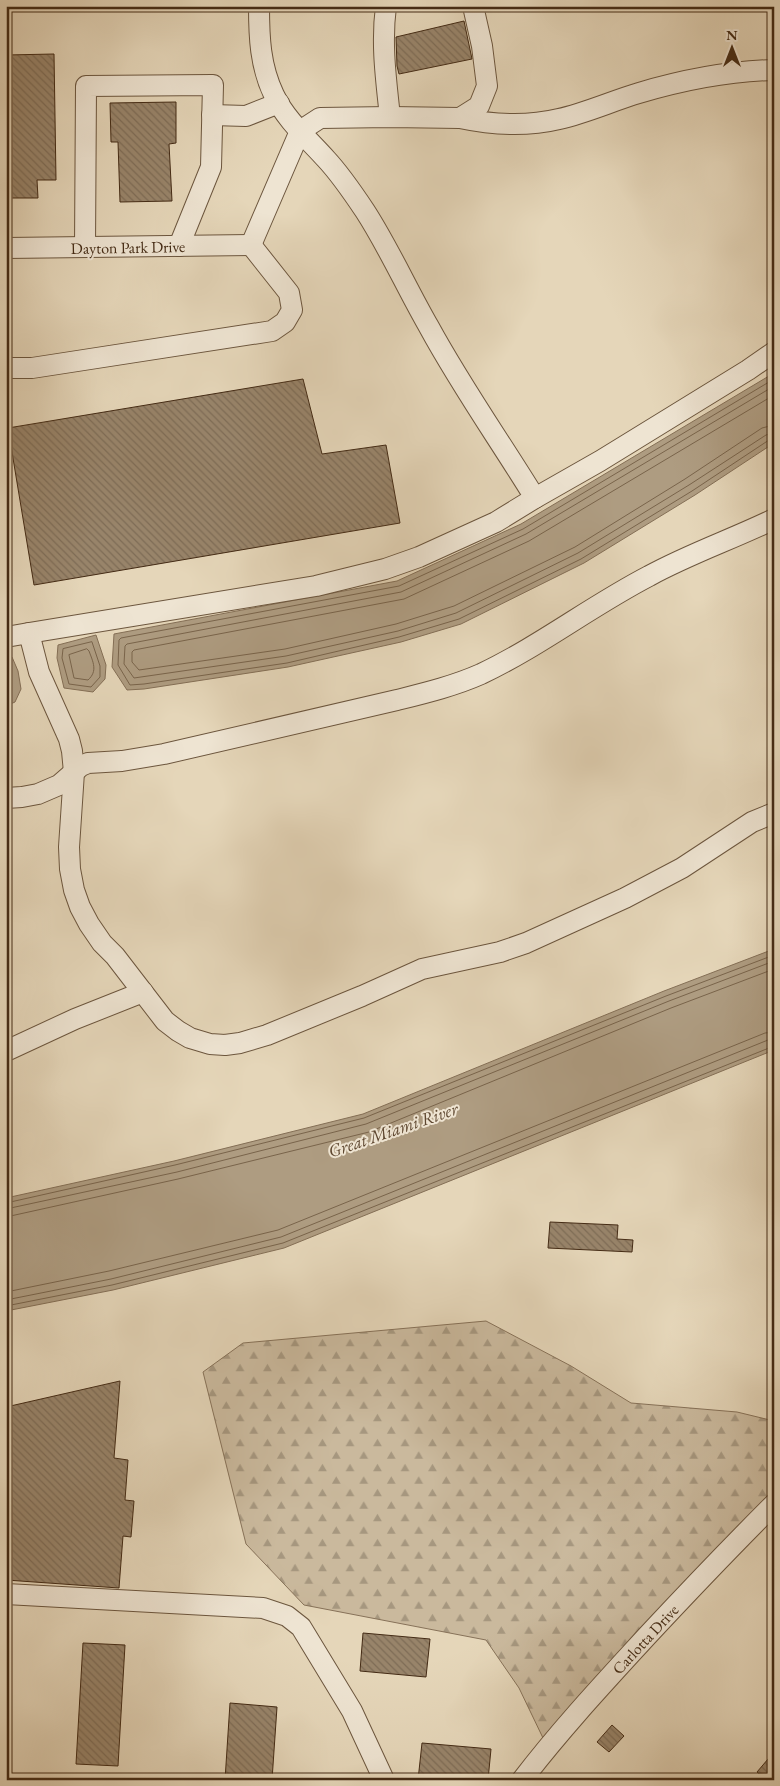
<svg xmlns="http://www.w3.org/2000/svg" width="780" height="1786" font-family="'EB Garamond',serif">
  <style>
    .forest { fill: url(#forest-firs); stroke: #877259 }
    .water { fill: #ae9c81; stroke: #846f56 }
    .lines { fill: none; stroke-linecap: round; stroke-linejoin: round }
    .shore { stroke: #79644b; stroke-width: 1 }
    .building { fill: url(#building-back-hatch); stroke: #442b15 }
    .minor-casing { stroke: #6c563e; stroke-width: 22 }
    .minor { stroke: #eee4d2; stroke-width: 20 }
    .labels { text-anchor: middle; stroke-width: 4; stroke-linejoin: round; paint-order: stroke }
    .street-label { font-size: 16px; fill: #442b15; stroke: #eee4d2 }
    .water-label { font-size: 18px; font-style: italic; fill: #5e4730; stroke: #eee4d2 }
  </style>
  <defs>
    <pattern id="forest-firs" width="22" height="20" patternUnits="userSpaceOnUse" patternTransform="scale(1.25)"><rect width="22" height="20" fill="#cab99d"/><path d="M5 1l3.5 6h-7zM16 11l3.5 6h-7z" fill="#a6977f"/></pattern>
    <pattern id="building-back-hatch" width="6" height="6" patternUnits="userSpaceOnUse" patternTransform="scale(1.25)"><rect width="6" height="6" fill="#98846a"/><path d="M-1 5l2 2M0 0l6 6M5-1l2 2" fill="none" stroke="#7e6c56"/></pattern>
  </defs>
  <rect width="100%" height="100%" fill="#e5d6b9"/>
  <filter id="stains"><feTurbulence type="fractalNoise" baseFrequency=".004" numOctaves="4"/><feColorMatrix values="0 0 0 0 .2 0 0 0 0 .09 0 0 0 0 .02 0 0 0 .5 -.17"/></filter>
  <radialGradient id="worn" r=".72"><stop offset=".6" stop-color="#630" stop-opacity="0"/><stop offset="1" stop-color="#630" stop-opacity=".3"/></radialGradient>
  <polygon class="forest" points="486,1321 571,1366 631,1403 737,1412 774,1421 774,1490 543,1738 519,1688 486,1640 304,1605 246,1544 203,1372 243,1343"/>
  <g class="water">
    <polygon points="774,373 774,443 695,495 584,563 461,624 401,642 288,667 144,689 127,690 112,667 114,634 397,581 521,524"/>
    <polygon points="96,635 106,665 105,679 93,692 64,688 57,658 58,645"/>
    <polygon points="6,655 12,657 18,671 21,689 15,702 6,706"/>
    <polygon points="774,949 774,1050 284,1248 113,1290 6,1311 6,1198 174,1161 363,1114 664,991"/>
  </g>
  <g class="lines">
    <g class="shore">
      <polyline points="774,379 523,529 399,586 121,638 119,640 118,665 130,685 144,684 287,663 399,637 459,619 581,559 692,491 769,440 774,439"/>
      <polyline points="774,386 526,534 401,592 127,644 125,646 124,664 134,678 286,656 398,631 456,613 578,553 689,485 766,435 774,433"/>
      <polyline points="774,395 529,541 404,599 134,650 132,652 132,662 139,670 285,649 396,624 454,606 575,547 685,479 762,428 774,425"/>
      <polygon points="92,642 100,666 100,677 91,687 69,684 62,658 63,649"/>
      <path d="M87,649L89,651C93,662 98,671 88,680L74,678L69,655Z"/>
      <polyline points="6,1203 175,1165 364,1118 666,996 774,955"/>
      <polyline points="6,1209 177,1172 366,1124 669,1001 774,961"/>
      <polyline points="6,1217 178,1179 369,1132 671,1008 774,969"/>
      <polyline points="6,1292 109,1271 278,1230 765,1033 774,1032"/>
      <polyline points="6,1300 111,1279 281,1237 768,1040 774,1039"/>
      <polyline points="6,1306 112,1285 283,1243 774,1046"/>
    </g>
  </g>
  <g class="building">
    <polygon points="464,21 472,59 399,74 397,66 396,37"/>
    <polygon points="54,54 56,180 37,180 38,198 6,198 6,55"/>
    <polygon points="176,102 176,143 169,144 172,201 120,202 118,142 111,142 110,103"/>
    <polygon points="303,379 322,454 386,445 400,523 34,585 8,428"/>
    <polygon points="550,1222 618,1225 617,1239 633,1240 632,1252 548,1248"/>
    <polygon points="120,1381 114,1458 128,1460 125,1500 134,1501 131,1537 123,1536 119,1588 6,1580 6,1407"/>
    <polygon points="363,1633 430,1639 426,1677 360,1671"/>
    <polygon points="83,1643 125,1645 118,1766 76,1764"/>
    <polygon points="230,1703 277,1707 272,1780 225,1780"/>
    <polygon points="612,1725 624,1736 609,1752 597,1742"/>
    <polygon points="422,1743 491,1749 488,1780 418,1780"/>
    <polygon points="774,1752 774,1780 766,1780 757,1772"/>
  </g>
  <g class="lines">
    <g class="minor-casing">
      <g id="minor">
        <path d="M259,6C259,37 260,66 274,95C286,120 308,139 326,159C341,175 353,193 365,211C389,248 407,289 429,327C461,386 500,441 535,498"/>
        <path d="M386,6C381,44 386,79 390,117"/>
        <polyline points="212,115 246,116 279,103"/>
        <path d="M460,118C493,125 526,127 559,119C586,113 612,101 639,93C683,80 728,71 774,70"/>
        <polyline points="251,245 300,131 320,118 390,117 460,118 479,106 487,86 482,46 473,6"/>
        <polyline points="85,247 86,86 213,85 211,167 179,246"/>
        <polyline points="6,248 251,245"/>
        <polyline points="6,368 32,368 272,331 285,322 292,310 289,293 251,245"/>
        <polyline points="29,633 316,586 385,569 419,557 496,522 535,498 600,461 748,370 774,352"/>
        <polyline points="6,637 29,633 39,672 69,739 72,751 74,772 69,847 70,869 74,890 80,907 89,924 102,943 115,956 165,1021 178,1031 190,1038 210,1044 225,1045 240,1043 267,1035 362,996 422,969 500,952 526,943 625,898 682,868 752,822 774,813"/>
        <path d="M6,798L22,797L38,794L59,785L81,766L88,763L122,761L164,754L397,700C425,693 454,686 481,674C540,646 591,606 649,576C689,554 733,539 774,519"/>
        <polyline points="6,1051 75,1019 143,992"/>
        <polyline points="6,1594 263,1608 287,1616 301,1627 352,1711 384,1780"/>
        <path d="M522,1780C561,1729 604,1683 647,1636C689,1591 731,1547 774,1504"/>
      </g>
    </g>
    <use href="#minor" class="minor"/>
  </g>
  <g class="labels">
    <g class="street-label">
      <text transform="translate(128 247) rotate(-1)" y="6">Dayton Park Drive</text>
      <text transform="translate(645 1639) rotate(-47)" y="6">Carlotta Drive</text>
    </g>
    <g class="water-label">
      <text transform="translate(393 1130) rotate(-19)" y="6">Great Miami River</text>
    </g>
  </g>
  <rect width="780" height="1786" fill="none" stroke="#e5d6b9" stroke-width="25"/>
  <rect x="8" y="8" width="765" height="1771" fill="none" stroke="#442b15" stroke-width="2.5"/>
  <rect x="12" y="12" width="755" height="1761" fill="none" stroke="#442b15"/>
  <g transform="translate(732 48)" stroke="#eee4d2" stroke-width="4" paint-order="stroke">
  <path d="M0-4L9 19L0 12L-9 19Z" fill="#442b15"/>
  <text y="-8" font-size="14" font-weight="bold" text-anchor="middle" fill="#442b15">N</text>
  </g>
  <rect width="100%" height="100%" filter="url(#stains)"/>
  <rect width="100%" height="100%" fill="url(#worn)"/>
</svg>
